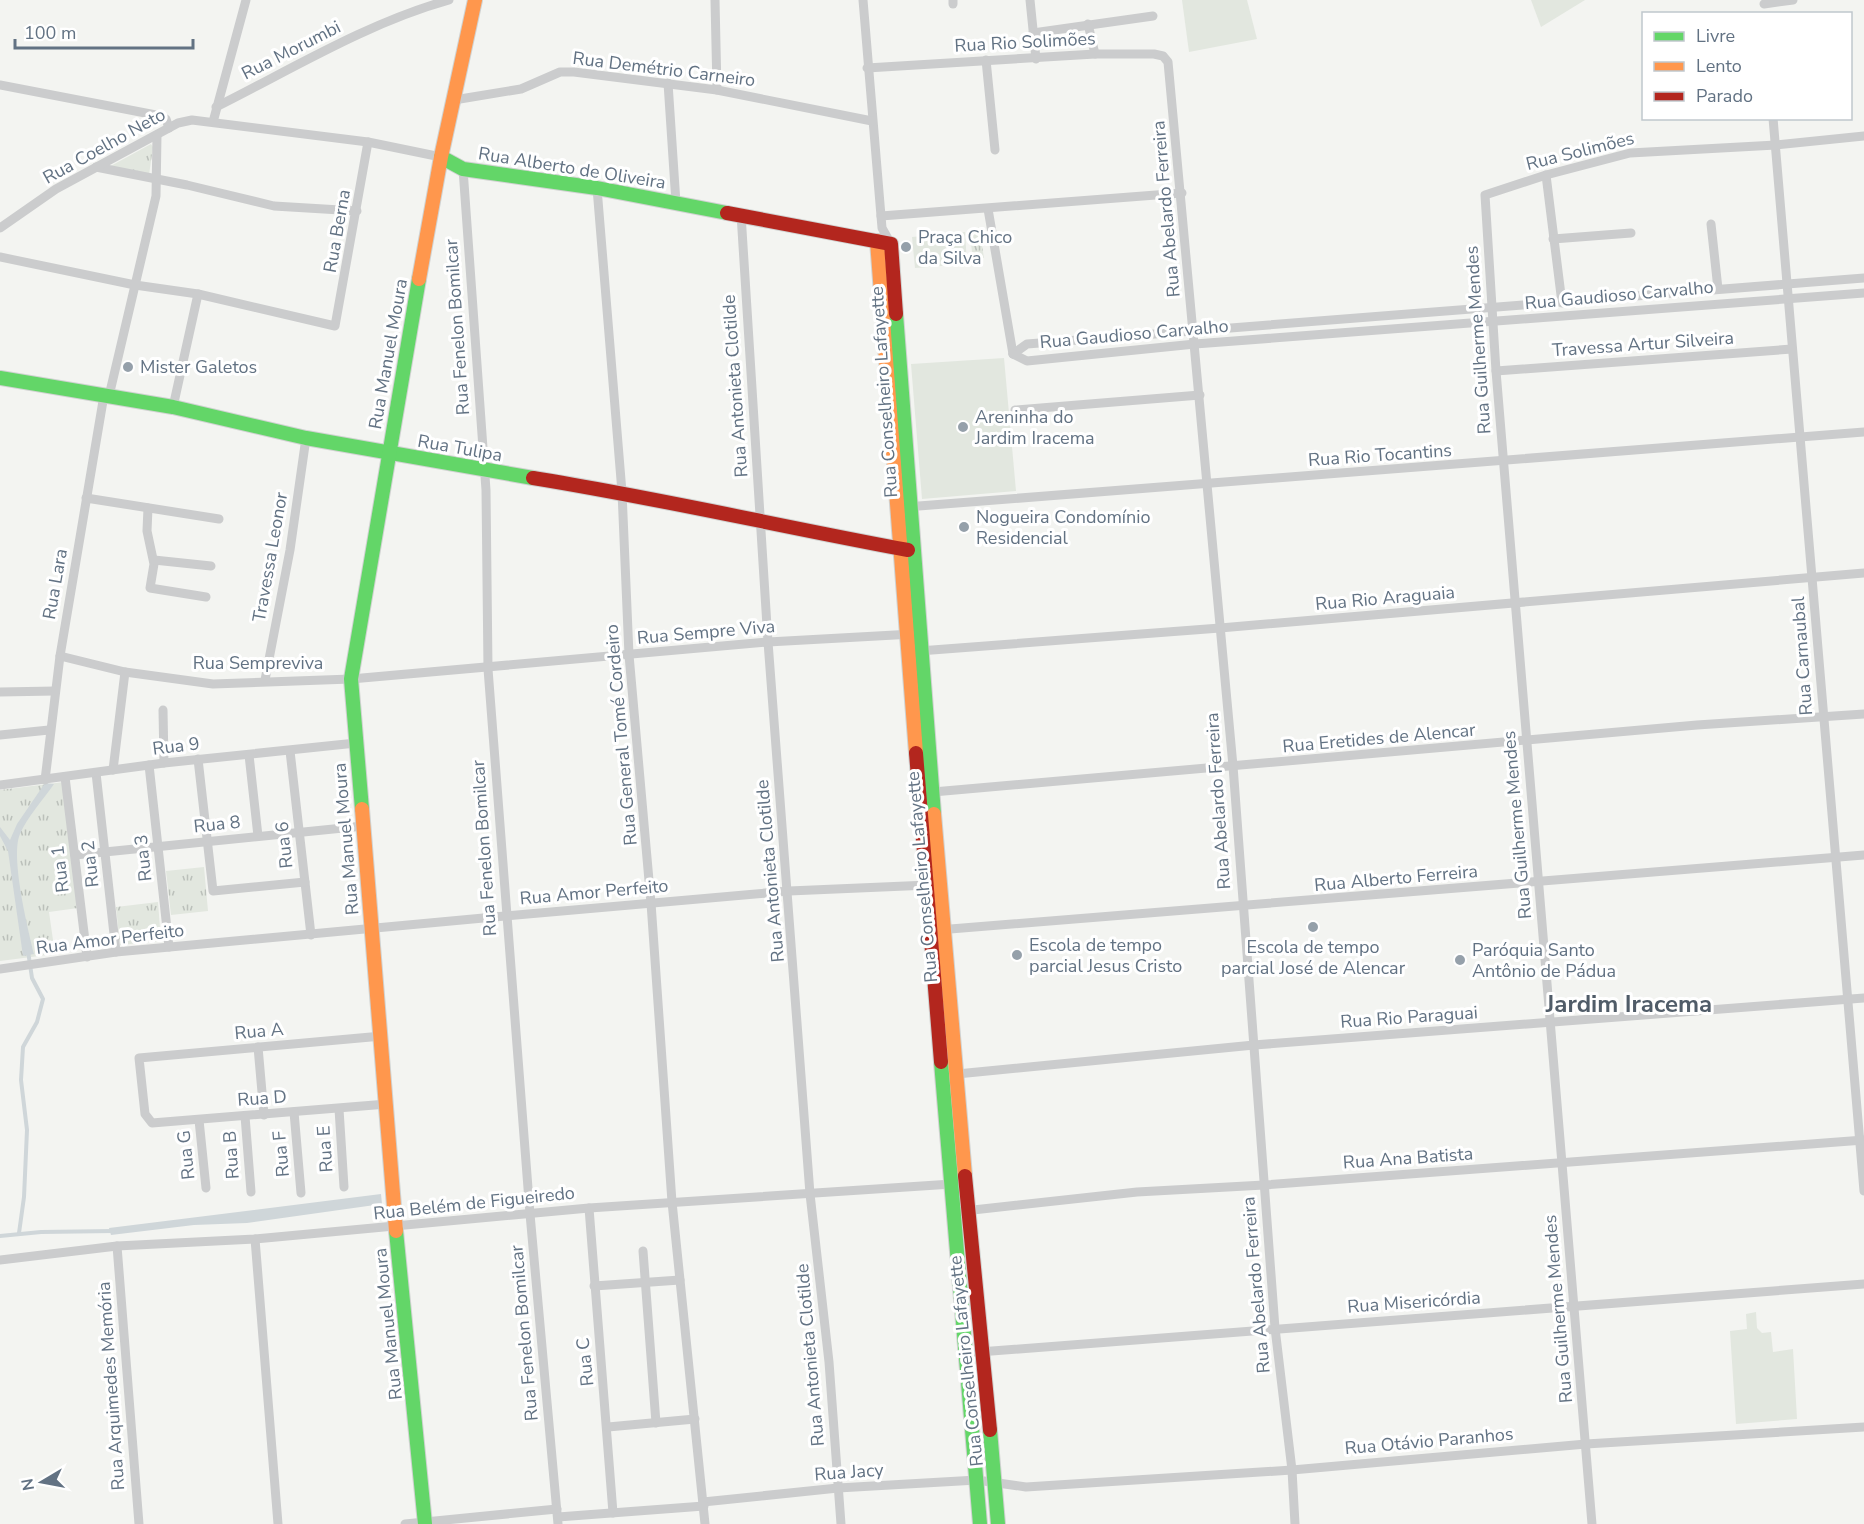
<svg xmlns="http://www.w3.org/2000/svg" width="1864" height="1524" font-family="'Nunito Sans',sans-serif">
  <style>
    .green { fill: #e2e7df }
    .park { fill: url(#park-tufts) }
    .water { fill: #cfd6d9 }
    .lines { fill: none; stroke-linecap: round; stroke-linejoin: round }
    .stream { stroke: #cfd6d9; stroke-width: 4 }
    .fast-casing { stroke: #d0d2d1; stroke-width: 16 }
    .slow-casing { stroke: #d0d2d1; stroke-width: 16 }
    .jam-casing { stroke: #d0d2d1; stroke-width: 16 }
    .street { stroke: #cbcccd; stroke-width: 9 }
    .fast { stroke: #63d668; stroke-width: 14 }
    .slow { stroke: #ff974d; stroke-width: 14 }
    .jam { stroke: #b3261e; stroke-width: 14 }
    .poi-dot { fill: #95a0aa; stroke: #fff; stroke-width: 2 }
    .labels { text-anchor: middle; stroke-width: 6; stroke-linejoin: round; paint-order: stroke }
    .street-label { font-size: 18px; fill: #627283; stroke: #fff }
    .poi-label { font-size: 18px; fill: #627283; stroke: #fff; text-anchor: start }
    .district-label { font-size: 24px; font-weight: bold; fill: #505c68; stroke: #fff }
  </style>
  <defs>
    <pattern id="park-tufts" width="24" height="20" patternUnits="userSpaceOnUse" patternTransform="scale(1.5)"><rect width="24" height="20" fill="#e2e7df"/><path d="M3 7l-1-3M5 7V3M7 7l1-3M15 17l-1-3M17 17v-4M19 17l1-3" fill="none" stroke="#bbc0ba"/></pattern>
  </defs>
  <rect width="100%" height="100%" fill="#f3f4f1"/>
  <g class="green">
    <polygon points="1182,0 1247,0 1257,39 1189,52"/>
    <polygon points="1531,0 1585,0 1541,27"/>
    <polygon points="965,232 967,264 915,268 912,237"/>
    <polygon points="1004,358 1016,491 922,499 911,364"/>
    <polygon points="1756,1312 1757,1328 1762,1333 1771,1332 1773,1352 1793,1349 1797,1419 1736,1424 1730,1331 1747,1329 1746,1314"/>
  </g>
  <g class="park">
    <polygon points="151,144 153,147 149,175 107,168"/>
    <polygon points="979,227 984,258 973,259 969,229"/>
    <polygon points="64,782 78,908 49,912 55,954 0,961 0,790"/>
    <polygon points="204,867 208,911 171,915 166,871"/>
    <polygon points="158,902 161,941 120,945 116,907"/>
  </g>
  <g class="water">
    <path d="M45,783L54,784C43,800 28,816 20,834C10,856 28,929 34,954L23,956L8,851L0,836V827L10,840L17,824Z"/>
    <polygon points="381,1194 382,1204 247,1223 194,1225 111,1235 109,1228"/>
  </g>
  <g class="lines">
    <g class="stream">
      <polyline points="19,1233 24,1197 27,1130 21,1080 23,1047 37,1022 43,999 32,978 28,951"/>
      <polyline points="0,1236 41,1232 114,1231"/>
    </g>
    <g class="fast-casing">
      <g id="fast">
        <polyline points="441,157 463,169 597,188 727,213"/>
        <polyline points="896,314 934,814"/>
        <polyline points="0,378 173,407 306,438 533,478"/>
        <polyline points="362,809 351,679 419,279"/>
        <polyline points="941,1062 980,1524"/>
        <polyline points="396,1231 425,1524"/>
        <polyline points="990,1430 998,1524"/>
      </g>
    </g>
    <g class="slow-casing">
      <g id="slow">
        <polyline points="877,241 916,753"/>
        <polyline points="419,279 441,157 475,0"/>
        <polyline points="362,809 396,1231"/>
        <polyline points="934,814 965,1176"/>
      </g>
    </g>
    <g class="jam-casing">
      <g id="jam">
        <polyline points="727,213 891,244 896,314"/>
        <path d="M533,478C658,498 783,527 908,550"/>
        <polyline points="916,753 941,1062"/>
        <polyline points="965,1176 990,1430"/>
      </g>
    </g>
    <g class="street">
      <polyline points="715,0 717,90"/>
      <polyline points="863,0 882,228 891,244"/>
      <polyline points="953,0 953,4"/>
      <polyline points="1030,0 1036,59"/>
      <polyline points="1764,4 1793,0"/>
      <polyline points="1088,24 1095,54"/>
      <polyline points="1033,33 1153,16"/>
      <polyline points="986,60 995,150"/>
      <polyline points="867,68 1095,54 1154,54 1163,56 1168,62 1233,766 1275,1328 1292,1470 1295,1524"/>
      <polyline points="668,83 676,203"/>
      <polyline points="0,85 161,116 166,119 169,128"/>
      <polyline points="454,100 521,89 560,72 574,72 717,90 872,121"/>
      <path d="M216,107C292,69 367,23 449,0"/>
      <path d="M1773,118C1802,476 1835,833 1864,1191"/>
      <polyline points="213,122 246,0"/>
      <polyline points="96,167 187,185 274,206 357,211"/>
      <polyline points="463,169 486,490 488,669 530,1214 558,1524"/>
      <polyline points="1546,175 1562,303"/>
      <polyline points="597,188 622,492 629,655 651,903 672,1202 705,1524"/>
      <polyline points="988,209 1013,354"/>
      <polyline points="741,214 768,642 810,1194 829,1362 841,1524"/>
      <polyline points="881,216 1182,193"/>
      <polyline points="1711,224 1718,289"/>
      <polyline points="0,228 56,189 178,123 192,120 368,142 441,157"/>
      <polyline points="1553,239 1631,233"/>
      <polyline points="0,257 135,285 198,294 335,326 368,142"/>
      <polyline points="1013,354 1027,344 1864,278"/>
      <polyline points="1013,354 1027,361 1195,344 1864,293"/>
      <polyline points="1496,371 1792,349"/>
      <polyline points="109,396 156,196 157,135"/>
      <polyline points="173,407 198,294"/>
      <polyline points="1015,410 1200,395"/>
      <polyline points="86,498 219,519"/>
      <polyline points="906,507 1864,432"/>
      <polyline points="148,508 147,531 154,564 150,588 206,597"/>
      <polyline points="154,560 211,566"/>
      <polyline points="919,651 1220,628 1864,573"/>
      <polyline points="60,656 125,672 213,684 351,679 768,642 913,634"/>
      <polyline points="265,680 290,550 306,438"/>
      <polyline points="0,692 55,691"/>
      <polyline points="163,710 164,763"/>
      <polyline points="0,735 49,730"/>
      <polyline points="290,751 311,935"/>
      <polyline points="249,755 258,836"/>
      <polyline points="198,759 213,891 305,882"/>
      <polyline points="149,765 169,947"/>
      <polyline points="113,770 125,672"/>
      <polyline points="96,773 116,952"/>
      <polyline points="65,777 87,957"/>
      <polyline points="45,780 60,656 104,395"/>
      <polyline points="0,785 164,763 356,743"/>
      <polyline points="933,792 1697,725 1864,714"/>
      <polyline points="75,855 363,826"/>
      <polyline points="938,930 1864,855"/>
      <polyline points="0,969 116,952 505,916 789,891 929,885"/>
      <polyline points="382,1036 139,1058 145,1114 152,1123 387,1104"/>
      <polyline points="258,1047 264,1115"/>
      <polyline points="957,1074 1254,1045 1864,998"/>
      <polyline points="339,1109 344,1187"/>
      <polyline points="294,1112 301,1193"/>
      <polyline points="245,1116 251,1192"/>
      <polyline points="199,1120 206,1188"/>
      <polyline points="589,1208 613,1513"/>
      <polyline points="955,1212 1137,1192 1264,1185 1864,1140"/>
      <polyline points="255,1239 278,1524"/>
      <polyline points="117,1246 139,1524"/>
      <polyline points="643,1251 656,1423"/>
      <polyline points="0,1260 117,1246 255,1239 589,1208 952,1184"/>
      <polyline points="594,1286 680,1280"/>
      <polyline points="966,1353 1864,1284"/>
      <polyline points="608,1427 695,1419"/>
      <polyline points="703,1502 838,1488 977,1480 1026,1487 1292,1470 1586,1444 1864,1427"/>
      <polyline points="558,1517 704,1506"/>
      <polyline points="405,1524 557,1509"/>
      <polyline points="1592,1524 1496,371 1485,195 1546,175 1630,153 1776,145 1864,136"/>
    </g>
    <use href="#fast" class="fast"/>
    <use href="#slow" class="slow"/>
    <use href="#jam" class="jam"/>
  </g>
  <g class="poi-dot">
    <circle cx="906" cy="247" r="6"/>
    <circle cx="128" cy="367" r="6"/>
    <circle cx="963" cy="427" r="6"/>
    <circle cx="964" cy="527" r="6"/>
    <circle cx="1313" cy="927" r="6"/>
    <circle cx="1017" cy="955" r="6"/>
    <circle cx="1460" cy="960" r="6"/>
  </g>
  <g class="labels">
    <g class="street-label">
      <text transform="translate(1025 42) rotate(-3)" y="6">Rua Rio Solimões</text>
      <text transform="translate(291 50) rotate(-27)" y="6">Rua Morumbi</text>
      <text transform="translate(664 69) rotate(7)" y="6">Rua Demétrio Carneiro</text>
      <text transform="translate(104 146) rotate(-29)" y="6">Rua Coelho Neto</text>
      <text transform="translate(1580 151) rotate(-14)" y="6">Rua Solimões</text>
      <text transform="translate(572 168) rotate(9)" y="6">Rua Alberto de Oliveira</text>
      <text transform="translate(1166 209) rotate(-95)" y="6">Rua Abelardo Ferreira</text>
      <text transform="translate(337 231) rotate(-80)" y="6">Rua Berna</text>
      <text transform="translate(1619 295) rotate(-5)" y="6">Rua Gaudioso Carvalho</text>
      <text transform="translate(457 327) rotate(-94)" y="6">Rua Fenelon Bomilcar</text>
      <text transform="translate(1134 334) rotate(-5)" y="6">Rua Gaudioso Carvalho</text>
      <text transform="translate(1478 340) rotate(-94)" y="6">Rua Guilherme Mendes</text>
      <text transform="translate(1643 344) rotate(-4)" y="6">Travessa Artur Silveira</text>
      <text transform="translate(388 354) rotate(-80)" y="6">Rua Manuel Moura</text>
      <text transform="translate(735 386) rotate(-94)" y="6">Rua Antonieta Clotilde</text>
      <text transform="translate(884 392) rotate(-94)" y="6">Rua Conselheiro Lafayette</text>
      <text transform="translate(460 448) rotate(10)" y="6">Rua Tulipa</text>
      <text transform="translate(1380 455) rotate(-4)" y="6">Rua Rio Tocantins</text>
      <text transform="translate(270 557) rotate(-80)" y="6">Travessa Leonor</text>
      <text transform="translate(55 584) rotate(-80)" y="6">Rua Lara</text>
      <text transform="translate(1385 598) rotate(-5)" y="6">Rua Rio Araguaia</text>
      <text transform="translate(706 632) rotate(-5)" y="6">Rua Sempre Viva</text>
      <text transform="translate(1802 656) rotate(-94)" y="6">Rua Carnaubal</text>
      <text x="258" y="669">Rua Sempreviva</text>
      <text transform="translate(621 735) rotate(-95)" y="6">Rua General Tomé Cordeiro</text>
      <text transform="translate(1379 738) rotate(-5)" y="6">Rua Eretides de Alencar</text>
      <text transform="translate(176 746) rotate(-7)" y="6">Rua 9</text>
      <text transform="translate(1218 801) rotate(-94)" y="6">Rua Abelardo Ferreira</text>
      <text transform="translate(217 824) rotate(-6)" y="6">Rua 8</text>
      <text transform="translate(1517 825) rotate(-95)" y="6">Rua Guilherme Mendes</text>
      <text transform="translate(346 839) rotate(-95)" y="6">Rua Manuel Moura</text>
      <text transform="translate(284 845) rotate(-96)" y="6">Rua 6</text>
      <text transform="translate(484 848) rotate(-94)" y="6">Rua Fenelon Bomilcar</text>
      <text transform="translate(143 858) rotate(-96)" y="6">Rua 3</text>
      <text transform="translate(90 864) rotate(-96)" y="6">Rua 2</text>
      <text transform="translate(60 869) rotate(-97)" y="6">Rua 1</text>
      <text transform="translate(770 871) rotate(-95)" y="6">Rua Antonieta Clotilde</text>
      <text transform="translate(922 877) rotate(-95)" y="6">Rua Conselheiro Lafayette</text>
      <text transform="translate(1396 878) rotate(-5)" y="6">Rua Alberto Ferreira</text>
      <text transform="translate(594 892) rotate(-5)" y="6">Rua Amor Perfeito</text>
      <text transform="translate(110 939) rotate(-7)" y="6">Rua Amor Perfeito</text>
      <text transform="translate(1409 1017) rotate(-4)" y="6">Rua Rio Paraguai</text>
      <text transform="translate(259 1031) rotate(-5)" y="6">Rua A</text>
      <text transform="translate(262 1098) rotate(-4)" y="6">Rua D</text>
      <text transform="translate(325 1149) rotate(-94)" y="6">Rua E</text>
      <text transform="translate(281 1154) rotate(-95)" y="6">Rua F</text>
      <text transform="translate(186 1155) rotate(-96)" y="6">Rua G</text>
      <text transform="translate(231 1155) rotate(-94)" y="6">Rua B</text>
      <text transform="translate(1408 1158) rotate(-4)" y="6">Rua Ana Batista</text>
      <text transform="translate(474 1203) rotate(-6)" y="6">Rua Belém de Figueiredo</text>
      <text transform="translate(1256 1285) rotate(-95)" y="6">Rua Abelardo Ferreira</text>
      <text transform="translate(1414 1302) rotate(-4)" y="6">Rua Misericórdia</text>
      <text transform="translate(1558 1309) rotate(-95)" y="6">Rua Guilherme Mendes</text>
      <text transform="translate(388 1324) rotate(-96)" y="6">Rua Manuel Moura</text>
      <text transform="translate(524 1333) rotate(-95)" y="6">Rua Fenelon Bomilcar</text>
      <text transform="translate(810 1355) rotate(-95)" y="6">Rua Antonieta Clotilde</text>
      <text transform="translate(966 1361) rotate(-96)" y="6">Rua Conselheiro Lafayette</text>
      <text transform="translate(585 1362) rotate(-96)" y="6">Rua C</text>
      <text transform="translate(111 1386) rotate(-94)" y="6">Rua Arquimedes Memória</text>
      <text transform="translate(1429 1441) rotate(-5)" y="6">Rua Otávio Paranhos</text>
      <text transform="translate(849 1472) rotate(-4)" y="6">Rua Jacy</text>
    </g>
    <g class="poi-label">
      <text x="918" y="243">Praça Chico<tspan x="918" dy="21">da Silva</tspan></text>
      <text x="140" y="373">Mister Galetos</text>
      <text x="975" y="423">Areninha do<tspan x="975" dy="21">Jardim Iracema</tspan></text>
      <text x="976" y="523">Nogueira Condomínio<tspan x="976" dy="21">Residencial</tspan></text>
      <text x="1029" y="951">Escola de tempo<tspan x="1029" dy="21">parcial Jesus Cristo</tspan></text>
      <text x="1313" y="953" text-anchor="middle">Escola de tempo<tspan x="1313" dy="21">parcial José de Alencar</tspan></text>
      <text x="1472" y="956">Paróquia Santo<tspan x="1472" dy="21">Antônio de Pádua</tspan></text>
    </g>
    <g class="district-label">
      <text x="1629" y="1012">Jardim Iracema</text>
    </g>
  </g>
  <rect x="1642" y="12" width="210" height="108" fill="#ffffff" stroke="#c0c7cd" stroke-width="1.5"/>
  <rect x="1654" y="32" width="30" height="9" fill="#63d668" stroke="#c0c7cd" stroke-width="1.5"/>
  <text x="1696" y="42" font-size="18" fill="#627283">Livre</text>
  <rect x="1654" y="62" width="30" height="9" fill="#ff974d" stroke="#c0c7cd" stroke-width="1.5"/>
  <text x="1696" y="72" font-size="18" fill="#627283">Lento</text>
  <rect x="1654" y="92" width="30" height="9" fill="#b3261e" stroke="#c0c7cd" stroke-width="1.5"/>
  <text x="1696" y="102" font-size="18" fill="#627283">Parado</text>
  <g transform="translate(42 1482) rotate(260)" stroke="#ffffff" stroke-width="4.5" paint-order="stroke">
  <path d="M0-4.5L10 22L0 15L-10 22Z" fill="#627283"/>
  <text y="-9" font-size="16" font-weight="bold" text-anchor="middle" fill="#627283">N</text>
  </g>
  <path d="M15 39v9h178v-9" fill="none" stroke="#627283" stroke-width="3"/>
  <text x="24" y="39" font-size="18" fill="#627283" stroke="#ffffff" stroke-width="4.5" paint-order="stroke">100 m</text>
</svg>
